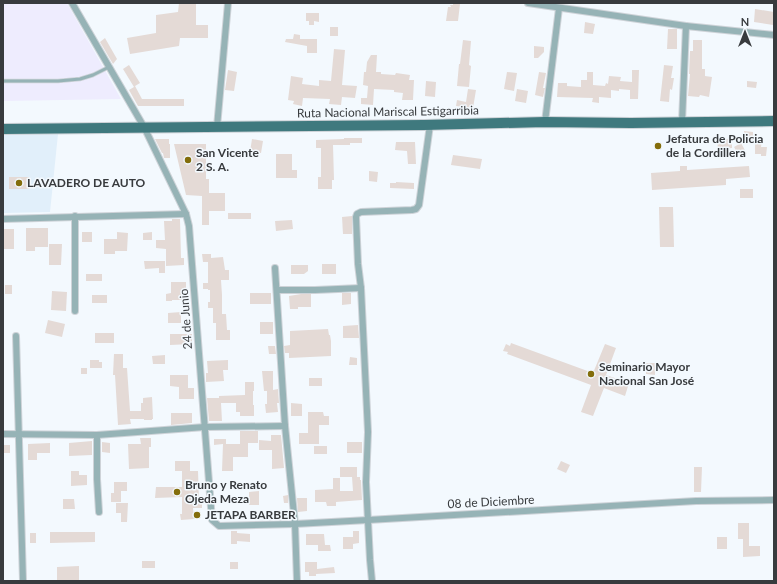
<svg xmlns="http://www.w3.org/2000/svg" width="777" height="584" font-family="Lato,sans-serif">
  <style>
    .built { fill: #e1effa }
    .education { fill: #eeecfe }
    .building { fill: #e4dad6 }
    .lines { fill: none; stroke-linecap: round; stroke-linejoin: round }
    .service-casing { stroke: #ced3d8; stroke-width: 4.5 }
    .minor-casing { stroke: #ced3d8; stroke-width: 8 }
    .primary-casing { stroke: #ced3d8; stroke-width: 12 }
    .service { stroke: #96b3b6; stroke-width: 3 }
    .minor { stroke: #96b3b6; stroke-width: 6 }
    .primary { stroke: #3f797e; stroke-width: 10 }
    .poi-dot { fill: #836d0b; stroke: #f3f9fe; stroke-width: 1.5 }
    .labels { text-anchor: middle; stroke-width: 3; stroke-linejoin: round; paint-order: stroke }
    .street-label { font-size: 12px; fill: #383b3e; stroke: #f3f9fe }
    .poi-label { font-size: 12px; font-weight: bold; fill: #383b3e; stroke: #f3f9fe; text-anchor: start }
  </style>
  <rect width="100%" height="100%" fill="#f3f9fe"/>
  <polygon class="built" points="3,134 58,134 50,212 3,213"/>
  <polygon class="education" points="3,3 67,3 121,99 3,101"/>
  <g class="building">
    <polygon points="179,3 196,3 196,25 208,25 208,38 180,38 179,46 130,54 127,38 156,33 156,15 178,12"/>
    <polygon points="453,3 460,4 458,21 446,21 448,7 451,7 450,5 453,5"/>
    <polygon points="755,9 774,12 773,25 754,22"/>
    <polygon points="306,13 319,13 319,22 314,21 314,25 309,25 309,21 306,21"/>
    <polygon points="585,22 595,24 593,34 584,33"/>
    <rect x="330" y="27" width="8" height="9"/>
    <polygon points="668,29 677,29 677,49 667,49"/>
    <polygon points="294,34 300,35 300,39 317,39 317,53 307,53 307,46 285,42 286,39 293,39"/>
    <polygon points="105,38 117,59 113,64 100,42"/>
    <polygon points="463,40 471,41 469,65 471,66 469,87 457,86 459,64 460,64"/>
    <polygon points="693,40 702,40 702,69 705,69 705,76 712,77 709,97 700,95 699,97 688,96 690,74 689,74 690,51 693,51"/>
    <polygon points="534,46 544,47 544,52 538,58 534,58"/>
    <polygon points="334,49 345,50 342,85 357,86 355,98 342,97 341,105 329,104 330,99 303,98 302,106 293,104 294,101 288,100 291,76 303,78 302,84 319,86 319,80 331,81"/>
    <polygon points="371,55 377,55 376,72 381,72 381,74 395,75 396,73 410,75 409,80 414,80 413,100 402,100 403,93 394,92 394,90 374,89 373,105 361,104 361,98 367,98 368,86 363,85 364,72 366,72 367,62"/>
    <polygon points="129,65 140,83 135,86 142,99 184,99 184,106 138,106 129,90 134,87 123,69"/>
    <polygon points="664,65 673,66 671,78 674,78 672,90 670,89 669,102 660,101"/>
    <polygon points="228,70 237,72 234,91 225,90"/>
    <polygon points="632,70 639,70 638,99 630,99 630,90 619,89 619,91 611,90 611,98 599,97 599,103 592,102 593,98 557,97 558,83 567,83 567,86 581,87 581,80 587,80 587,72 593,72 593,85 605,86 606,83 608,84 609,76 621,77 620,81 632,82"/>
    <polygon points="507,72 517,73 514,91 504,89"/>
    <polygon points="539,72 546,73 543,88 545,88 543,97 535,95"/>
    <polygon points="426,81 436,82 435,97 425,96"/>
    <polygon points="747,81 757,82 756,88 747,87"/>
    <polygon points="468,89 476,90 473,108 456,106 457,100 466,102"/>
    <polygon points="517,89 528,91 526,103 515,101"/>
    <polygon points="744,131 753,132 753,141 744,141"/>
    <polygon points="344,138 362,138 362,143 350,143 350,145 333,145 334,180 332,180 332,189 318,189 318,177 321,177 321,148 316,148 316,140 344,139"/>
    <polygon points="155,139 169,139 169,144 170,144 170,158 164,158 163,153 162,153"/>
    <polygon points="252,139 263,141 261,153 250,152"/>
    <polygon points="717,139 732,139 732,148 718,149"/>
    <polygon points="755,140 762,141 761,147 767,147 766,156 761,156 761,154 755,154"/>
    <polygon points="396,142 415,142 416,164 408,164 407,151 395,150"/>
    <polygon points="741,143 747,154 740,158 734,147"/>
    <polygon points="174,144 206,144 206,179 209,179 209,193 225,193 225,211 209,211 209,225 202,225 202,196 186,195"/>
    <polygon points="276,154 292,154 292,170 297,170 297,178 276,178"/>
    <polygon points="453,155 482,159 480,169 451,165"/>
    <polygon points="680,166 687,166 687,170 749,166 750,177 726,179 726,185 652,190 651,173 680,171"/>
    <polygon points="369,171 378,172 377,182 369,181"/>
    <rect x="9" y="177" width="20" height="12"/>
    <polygon points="396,182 414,183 414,189 390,188 390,183 396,183"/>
    <rect x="740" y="189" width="13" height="9"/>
    <polygon points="659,207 673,207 674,247 660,247"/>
    <rect x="228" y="213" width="23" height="6"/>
    <polygon points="352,216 352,234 343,234 342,217"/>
    <polygon points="172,219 180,219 181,258 184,258 184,265 166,266 166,249 156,248 156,240 165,240 164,221 172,221"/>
    <polygon points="292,220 293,229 276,231 275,221"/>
    <polygon points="26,228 48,228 48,247 35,247 35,251 26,251"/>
    <rect x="3" y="229" width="11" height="20"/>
    <rect x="82" y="232" width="10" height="10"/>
    <polygon points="117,232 128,233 127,251 115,251 115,254 104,254 104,239 117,239"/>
    <polygon points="152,232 152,240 143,240 143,233"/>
    <polygon points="49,244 62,244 61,265 49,265"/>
    <polygon points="202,254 211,254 211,258 223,257 225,270 229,270 229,280 221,280 222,295 222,314 226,314 227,330 230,330 230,340 216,340 216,323 213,323 213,308 208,308 208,302 210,302 210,290 208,290 208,289 203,289 203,283 208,283 208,262 203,262"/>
    <polygon points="144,261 165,261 165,273 159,273 159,268 145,269"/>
    <rect x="322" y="264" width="14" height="10"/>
    <polygon points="291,265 308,265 308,271 304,274 291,274"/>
    <rect x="86" y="274" width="16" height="7"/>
    <polygon points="171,282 186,282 186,290 184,290 184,300 172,300 172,301 166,301 166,294 171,293"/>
    <rect x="5" y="285" width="7" height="9"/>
    <polygon points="52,291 67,292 66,311 51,310"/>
    <rect x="250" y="293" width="21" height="11"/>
    <polygon points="342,293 351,293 351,304 342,305"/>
    <polygon points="301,294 311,294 311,307 298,307 298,309 290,309 289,296"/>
    <rect x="92" y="295" width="15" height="8"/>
    <polygon points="181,312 181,323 168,323 168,313"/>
    <polygon points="48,320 65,324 62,337 45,333"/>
    <rect x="260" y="322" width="13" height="12"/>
    <polygon points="358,325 359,338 343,338 343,326"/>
    <polygon points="328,329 329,335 330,335 331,341 331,356 289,358 289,353 285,353 284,346 290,345 290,331"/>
    <rect x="95" y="333" width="19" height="10"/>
    <polygon points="170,334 192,334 192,344 170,345"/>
    <polygon points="511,343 593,373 605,344 616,348 606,375 629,383 625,396 604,388 593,416 581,412 591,385 507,354 508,352 503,351 506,344 510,346"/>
    <polygon points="268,346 275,346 276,354 269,354"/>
    <polygon points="114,354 123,354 123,368 127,368 130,411 141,411 141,403 143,403 143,398 152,397 153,419 152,419 152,420 144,420 144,419 130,419 131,424 118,425 115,375 113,375"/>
    <polygon points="165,355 165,364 153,364 152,356"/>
    <polygon points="350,357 357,358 357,365 349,365"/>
    <polygon points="90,360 99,360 99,362 102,362 102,368 90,368"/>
    <polygon points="228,360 228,370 223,370 224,381 206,382 206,373 208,373 207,361"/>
    <polygon points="646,363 655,363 655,375 646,374"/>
    <rect x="81" y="368" width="6" height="6"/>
    <polygon points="262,371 273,371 273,390 278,389 279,403 277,403 278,412 266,413 265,404 267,404 267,391 264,391"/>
    <polygon points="170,375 188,375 188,388 194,388 194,399 179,399 179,387 170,386"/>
    <rect x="309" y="378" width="13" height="8"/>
    <polygon points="245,382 254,382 254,391 253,391 253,405 254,405 254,416 240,416 240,412 236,412 236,403 221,403 222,421 209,421 207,398 219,398 219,396 245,395"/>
    <polygon points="291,403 302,404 302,416 291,416"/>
    <polygon points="308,412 323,412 324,416 329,416 329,425 319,425 319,444 299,444 299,433 308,433"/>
    <polygon points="171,413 192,413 192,423 171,425"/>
    <polygon points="240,431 258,431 258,443 248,443 248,457 233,457 233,471 222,471 223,444 214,445 214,439 226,439 226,444 240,444"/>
    <polygon points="271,435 281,435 284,468 272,469 272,450 259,450 259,440 271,441"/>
    <polygon points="140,438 151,438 151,447 149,447 149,468 129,469 128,444 141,444"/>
    <polygon points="92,441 92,455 69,456 69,443"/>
    <polygon points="102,442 110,443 110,453 102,452"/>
    <rect x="347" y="442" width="15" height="11"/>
    <polygon points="50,443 50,453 37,453 37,460 28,460 28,444"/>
    <rect x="4" y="445" width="6" height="8"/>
    <rect x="314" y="446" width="13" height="8"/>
    <polygon points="175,461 190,461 190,471 198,471 199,499 202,499 202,508 193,508 194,519 181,520 180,514 182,514 182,497 155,498 156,487 182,487 182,471 175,471"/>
    <polygon points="561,461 570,465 566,473 557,469"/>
    <rect x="340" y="467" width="17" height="10"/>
    <polygon points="694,467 702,467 701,492 694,492"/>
    <polygon points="71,471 79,471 79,475 87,475 87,485 71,486"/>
    <polygon points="352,477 360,477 360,480 361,480 362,500 336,502 336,506 327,506 326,502 315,502 315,490 333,489 333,478 340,478 340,491 353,491"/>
    <polygon points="114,482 127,482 127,491 121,491 121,502 111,502 111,493 114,493"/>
    <polygon points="259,491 259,505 249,505 249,492"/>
    <polygon points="288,495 288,503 284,503 283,496"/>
    <polygon points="297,498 307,498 307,511 298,512"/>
    <polygon points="63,499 74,499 75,509 63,509"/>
    <polygon points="116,503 128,503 127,522 121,522 121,513 116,513"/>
    <polygon points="738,523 749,523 749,546 760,546 760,556 743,557 743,539 738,539"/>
    <polygon points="231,531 237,531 237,533 250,534 250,542 237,541 237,544 231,544"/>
    <polygon points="353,531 359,531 359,543 353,544 353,549 343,549 343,537 353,537"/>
    <polygon points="50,532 95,532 95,542 50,543"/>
    <rect x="30" y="533" width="6" height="10"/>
    <polygon points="306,534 324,534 325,545 330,545 331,551 318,551 318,545 306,545"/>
    <rect x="717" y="537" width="10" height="12"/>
    <rect x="142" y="561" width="13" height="7"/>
    <rect x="230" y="562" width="8" height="7"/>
    <polygon points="305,562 317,562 317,569 334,567 335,573 316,574 316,576 309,576 309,572 305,572"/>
    <polygon points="79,566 79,581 57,581 57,567"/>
  </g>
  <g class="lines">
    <g class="service-casing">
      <polyline id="service" points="3,81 58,81 80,79 93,75 109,67"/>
    </g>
    <g class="minor-casing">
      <g id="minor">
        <polyline points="72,3 144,127 186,214 189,226 212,520 219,526 295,524 368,520 696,501 774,500"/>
        <polyline points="528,3 686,26 774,35"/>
        <polyline points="545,122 559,8"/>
        <polyline points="682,123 686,26"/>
        <polyline points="217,127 228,3"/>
        <polyline points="75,216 75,311"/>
        <polyline points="3,219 186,214"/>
        <polyline points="275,268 285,426 295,524 297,581"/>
        <polyline points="277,290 315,290 361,288"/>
        <polyline points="16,336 23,581"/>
        <polyline points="3,434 97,435 205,427 285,426"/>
        <polyline points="97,435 97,479 99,512"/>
        <polyline points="372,581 370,560 366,482 368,432 361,288 358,264 356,217 357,214 361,212 412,210 416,209 419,205 430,125"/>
      </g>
    </g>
    <g class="primary-casing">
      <polyline id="primary" points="3,129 424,125 545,122 631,123 774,121"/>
    </g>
    <use href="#service" class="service"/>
    <use href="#minor" class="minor"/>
    <use href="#primary" class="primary"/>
  </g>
  <g class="poi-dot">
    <circle cx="658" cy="146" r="4"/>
    <circle cx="188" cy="160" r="4"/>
    <circle cx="19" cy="183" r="4"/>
    <circle cx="591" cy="374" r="4"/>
    <circle cx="177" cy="492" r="4"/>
    <circle cx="197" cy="515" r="4"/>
  </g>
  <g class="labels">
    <g class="street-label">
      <text transform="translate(388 112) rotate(-1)" y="4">Ruta Nacional Mariscal Estigarribia</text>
      <text transform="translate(186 319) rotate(-94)" y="4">24 de Junio</text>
      <text transform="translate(491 502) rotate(-3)" y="4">08 de Diciembre</text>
    </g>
    <g class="poi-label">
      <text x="666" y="143">Jefatura de Policia<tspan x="666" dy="14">de la Cordillera</tspan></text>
      <text x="196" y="157">San Vicente<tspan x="196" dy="14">2 S. A.</tspan></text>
      <text x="27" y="187">LAVADERO DE AUTO</text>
      <text x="599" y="371">Seminario Mayor<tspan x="599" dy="14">Nacional San José</tspan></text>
      <text x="185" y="489">Bruno y Renato<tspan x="185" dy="14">Ojeda Meza</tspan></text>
      <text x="205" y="519">JETAPA BARBER</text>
    </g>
  </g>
  <rect width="777" height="584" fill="none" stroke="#383b3e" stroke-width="8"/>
  <g transform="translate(745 32)" stroke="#f3f9fe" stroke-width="3" paint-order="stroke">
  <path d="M0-3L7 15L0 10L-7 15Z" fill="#383b3e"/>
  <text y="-6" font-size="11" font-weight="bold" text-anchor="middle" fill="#383b3e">N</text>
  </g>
</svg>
